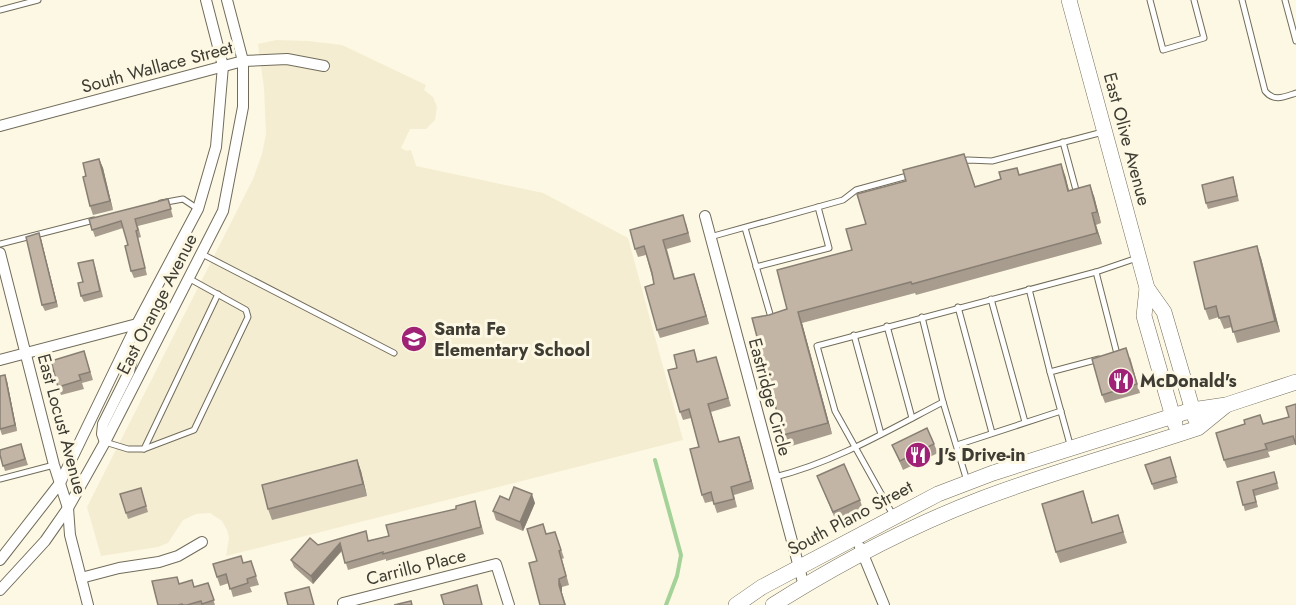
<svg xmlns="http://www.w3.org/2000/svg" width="1296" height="605" font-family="Jost,sans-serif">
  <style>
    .built { fill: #f4edd2 }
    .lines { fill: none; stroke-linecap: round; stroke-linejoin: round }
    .stream { stroke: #a4d299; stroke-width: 4 }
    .service-casing { stroke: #716c5a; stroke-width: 7 }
    .minor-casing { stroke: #716c5a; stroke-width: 12 }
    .secondary-casing { stroke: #716c5a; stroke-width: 16 }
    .service { stroke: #fff; stroke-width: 5 }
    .minor { stroke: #fff; stroke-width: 10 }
    .secondary { stroke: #fff; stroke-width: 15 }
    .wall { fill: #a89c8e }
    .shaded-wall { fill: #887f74 }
    .building { fill: #c3b5a5; stroke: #887f74; stroke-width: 1.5 }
    .labels { text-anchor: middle; stroke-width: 6; stroke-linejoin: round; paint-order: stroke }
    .street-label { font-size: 18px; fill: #3e3c33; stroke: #fdf8e3 }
    .poi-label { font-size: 18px; font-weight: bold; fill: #3e3c33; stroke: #fdf8e3; text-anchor: start }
  </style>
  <rect width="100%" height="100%" fill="#fdf8e3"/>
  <polygon class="built" points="277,40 308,41 342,45 426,85 424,90 433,97 437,107 435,120 426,129 410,129 401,148 407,151 411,150 416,166 543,193 628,238 683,440 226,556 229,538 227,530 222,521 210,513 196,514 183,520 168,543 158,547 101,556 87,507 253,179 262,154 266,134 264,88 258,44"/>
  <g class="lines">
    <polyline class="stream" points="655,460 681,555 677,576 666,605"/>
    <g class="service-casing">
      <g id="service">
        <polyline points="1150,0 1163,50 1204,38 1194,0"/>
        <path d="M1242,0L1265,91C1274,102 1284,97 1296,93"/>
        <polyline points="1285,0 1296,41"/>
        <polyline points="0,10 38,0"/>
        <polyline points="1063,142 1076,190"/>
        <polyline points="960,162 968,160 992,161 1103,132"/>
        <polyline points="161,203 183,199 198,209"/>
        <polyline points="745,228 772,321"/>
        <polyline points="710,237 843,200 856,190 911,175"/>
        <polyline points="0,244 94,220"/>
        <polyline points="202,254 394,353"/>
        <polyline points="756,267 829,248 818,207"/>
        <polyline points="1096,272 1117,354 1114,355"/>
        <polyline points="1029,289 1050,372"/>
        <polyline points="991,299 1025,422"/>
        <polyline points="958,307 992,433"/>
        <polyline points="922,317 943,402 967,481"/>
        <polyline points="887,326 912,418"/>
        <polyline points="854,335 881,434"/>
        <polyline points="105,442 128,449 144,449 194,430 248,317 246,310 190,279"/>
        <polyline points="957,445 1061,411"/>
        <polyline points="1071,448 1050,372 1099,359"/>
        <polyline points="144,449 218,294"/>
        <path d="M775,477C835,462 889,430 943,402"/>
        <polyline points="0,479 54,465"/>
        <polyline points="893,515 835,411 817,346 1096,272 1137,258"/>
      </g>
    </g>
    <g class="minor-casing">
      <g id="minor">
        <polyline points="0,126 243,61 287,59 324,66"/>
        <polyline points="705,216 804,586"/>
        <polyline points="0,253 54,465 68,508 70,535 88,605"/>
        <polyline points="0,360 137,324"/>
        <polyline points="105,442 102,434 103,424 129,372 132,359 128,343"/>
        <polyline points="860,547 884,605"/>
        <polyline points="0,560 60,483 137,324 198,209 216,147 223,66 206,0"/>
        <polyline points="81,578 119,568 159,562 178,556 202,542"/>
        <polyline points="0,590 45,541 68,508 105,442 223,211 243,107 243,61 227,0"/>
        <polyline points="344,605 343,603 496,564 509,605"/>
      </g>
    </g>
    <g class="secondary-casing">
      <g id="secondary">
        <polyline points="1069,0 1147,288 1164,312 1195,418"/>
        <polyline points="1147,288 1144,316 1175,424"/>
        <polyline points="736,605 762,587 938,494 993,473 1192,410 1226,405 1296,382"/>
        <path d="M773,605C838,564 908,527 981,499C1052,472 1126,452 1198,428L1225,406"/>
      </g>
    </g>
    <use href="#service" class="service"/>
    <use href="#minor" class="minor"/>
    <use href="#secondary" class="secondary"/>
  </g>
  <g class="wall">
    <polygon points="964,154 975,186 1019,175 1065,175 1069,191 1094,196 1101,223 1096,225 1102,244 916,295 915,293 802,323 832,434 788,447 783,435 769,315 787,309 852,250 866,224 906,181"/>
    <polygon points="99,159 103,168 113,210 93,215 90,206 86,176"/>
    <polygon points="1233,177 1239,201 1208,209 1206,203"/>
    <polygon points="168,199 173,217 138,226 141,237 138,238 147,275 134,278 131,271 128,245 123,228 95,237 89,219"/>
    <polygon points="686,223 691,242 667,249 675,279 694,274 709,324 660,338 657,330 654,284 646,255 638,257 635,249"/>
    <polygon points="41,239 58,307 45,311 42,305"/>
    <polygon points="1261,258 1280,332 1237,343 1232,327 1224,329 1219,317 1209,320 1205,309"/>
    <polygon points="95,266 103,297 84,302 81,296 83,282"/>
    <polygon points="84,351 93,380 82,383 84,389 61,395 58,387"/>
    <polygon points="716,357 731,406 711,412 719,442 739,437 754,489 734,495 737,507 717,513 713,501 705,503 702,495 699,447 691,418 683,420 680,412"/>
    <polygon points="1130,357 1140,393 1105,403 1102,395"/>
    <polygon points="7,381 17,431 2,435 0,429"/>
    <polygon points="1289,417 1296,444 1268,452 1270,457 1227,468 1224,460 1263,424"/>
    <polygon points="934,444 938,453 903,470 892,445"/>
    <polygon points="23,450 28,465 5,471 0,455"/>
    <polygon points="1170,457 1178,483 1154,490 1145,465"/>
    <polygon points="357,460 361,471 367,496 272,520 268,509"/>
    <polygon points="1274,472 1279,489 1255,496 1258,507 1245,511 1237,482"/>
    <polygon points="817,476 860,500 863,509 836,521"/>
    <polygon points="141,488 148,512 128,519 120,494"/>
    <polygon points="535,503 523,531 496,520 493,511"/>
    <polygon points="1087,503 1093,523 1118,515 1127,543 1060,563 1056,552"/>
    <polygon points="477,509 484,534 386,561 386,559 348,570 342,551 313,584 294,567 291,560 318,545 369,541 389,536"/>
    <polygon points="558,540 564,558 562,559 569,585 562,587 562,593 566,605 540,605 537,561"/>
    <polygon points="251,561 259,585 250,587 252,592 233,597 229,583 220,586 217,577 244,563"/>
    <polygon points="208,583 215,605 158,605 179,584 194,587"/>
  </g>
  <g class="shaded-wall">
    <polygon points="99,159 103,168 113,210 110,201"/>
    <polygon points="1061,164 1065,175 1072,202 1068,191"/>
    <polygon points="1090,185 1094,196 1101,223 1097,212"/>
    <polygon points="1092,213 1096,225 1102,244 1097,233"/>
    <polygon points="39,233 41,239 58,307 56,302"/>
    <polygon points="1257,246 1261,258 1280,332 1275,321"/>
    <polygon points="694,274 697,283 709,324 706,316"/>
    <polygon points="798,312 802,323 832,434 828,423"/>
    <polygon points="5,375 7,381 17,431 15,425"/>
    <polygon points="739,437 742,445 754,489 751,481"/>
    <polygon points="357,460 361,471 367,496 363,484"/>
    <polygon points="532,494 535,503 523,531 520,522"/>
    <polygon points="340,543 342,550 313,584 311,576"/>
    <polygon points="559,579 562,587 562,593 566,605 559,585"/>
  </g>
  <g class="building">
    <polygon points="964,154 975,187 1001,179 999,172 1017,168 1019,175 1061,164 1068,191 1090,185 1097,212 1092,213 1097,233 912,284 911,282 798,312 828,423 783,435 752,318 769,315 787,309 777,270 852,250 846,229 866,224 857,194 906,181 903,170"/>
    <polygon points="99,159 110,201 90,206 83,177 86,176 83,163"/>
    <polygon points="1233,177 1237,196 1206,203 1202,185"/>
    <polygon points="168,199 171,209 135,219 138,230 136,231 145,268 131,271 125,246 128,245 121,221 92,230 89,219"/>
    <polygon points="683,215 688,233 663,240 674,279 694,274 706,316 657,330 645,287 654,284 652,273 644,246 635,249 630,230"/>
    <polygon points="39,233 56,302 42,305 26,237"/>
    <polygon points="1257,246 1275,321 1233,332 1229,316 1219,318 1216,306 1205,309 1194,262"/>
    <polygon points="93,260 100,291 81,296 78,283 83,282 78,263"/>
    <polygon points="1126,348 1137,384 1102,395 1092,359"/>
    <polygon points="694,350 697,362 716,357 728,398 708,404 719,442 739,437 751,481 731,487 734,499 714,504 711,492 702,495 690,449 699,447 689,409 680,412 668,370 677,368 674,355"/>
    <polygon points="84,351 90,372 79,375 81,380 58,387 51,361"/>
    <polygon points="5,375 15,425 0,429 0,376"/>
    <polygon points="1296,404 1296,445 1293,436 1265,444 1267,449 1224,460 1216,433 1245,424 1244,420 1260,415 1263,424 1289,417 1286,407"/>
    <polygon points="927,428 934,444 900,461 892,445"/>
    <polygon points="21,444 25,459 3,466 0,455 0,450"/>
    <polygon points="1170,457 1176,477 1152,484 1145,465"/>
    <polygon points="357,460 363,484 268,509 262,485"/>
    <polygon points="844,464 860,500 833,512 817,476"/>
    <polygon points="1274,472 1277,483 1253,490 1256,502 1243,505 1237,482"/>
    <polygon points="514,487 532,494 520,522 493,511 500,496 509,500"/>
    <polygon points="141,488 146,506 126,513 120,494"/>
    <polygon points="1083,491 1092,523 1118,515 1123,532 1056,552 1042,504"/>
    <polygon points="475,501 481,527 383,554 383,552 345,563 340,543 311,576 291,560 310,538 318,545 366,531 368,541 389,536 386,525 456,509 456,506"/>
    <polygon points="543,524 546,534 555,532 561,550 559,551 566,576 559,579 559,585 565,605 540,605 529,563 537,561 527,529"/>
    <polygon points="241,556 243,563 251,561 256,576 247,579 248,583 230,589 226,574 217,577 213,564"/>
    <polygon points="177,577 179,584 192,580 194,587 208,583 214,600 202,604 201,601 187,605 183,605 182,604 178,605 158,605 152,581"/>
    <polygon points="477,585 482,605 444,605 441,595"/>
    <polygon points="309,587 314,605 288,605 285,593"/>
    <polygon points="411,601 412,605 394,605"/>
  </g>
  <defs>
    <g id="school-disc" transform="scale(1.35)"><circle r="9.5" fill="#a02276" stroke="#fdf8e3"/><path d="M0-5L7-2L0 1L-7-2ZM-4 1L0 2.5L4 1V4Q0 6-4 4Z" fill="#fff"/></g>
    <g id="restaurant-disc" transform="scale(1.35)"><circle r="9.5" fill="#a02276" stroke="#fdf8e3"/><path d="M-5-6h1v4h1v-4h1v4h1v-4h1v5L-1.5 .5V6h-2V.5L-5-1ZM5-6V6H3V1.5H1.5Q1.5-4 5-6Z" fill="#fff"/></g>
  </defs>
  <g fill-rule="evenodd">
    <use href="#school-disc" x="414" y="339"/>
    <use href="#restaurant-disc" x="1121" y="381"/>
    <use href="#restaurant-disc" x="918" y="455"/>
  </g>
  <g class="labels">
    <g class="street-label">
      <text transform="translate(157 67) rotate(-15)" y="6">South Wallace Street</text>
      <text transform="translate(1127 139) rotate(75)" y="6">East Olive Avenue</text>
      <text transform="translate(157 304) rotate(-63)" y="6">East Orange Avenue</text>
      <text transform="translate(770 397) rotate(75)" y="6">Eastridge Circle</text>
      <text transform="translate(62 424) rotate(75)" y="6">East Locust Avenue</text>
      <text transform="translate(850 518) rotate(-28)" y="6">South Plano Street</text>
      <text transform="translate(416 567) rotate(-14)" y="6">Carrillo Place</text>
    </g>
    <g class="poi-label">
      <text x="434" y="335">Santa Fe<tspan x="434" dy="21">Elementary School</tspan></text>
      <text x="1140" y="387">McDonald's</text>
      <text x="938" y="461">J's Drive-in</text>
    </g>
  </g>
</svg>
